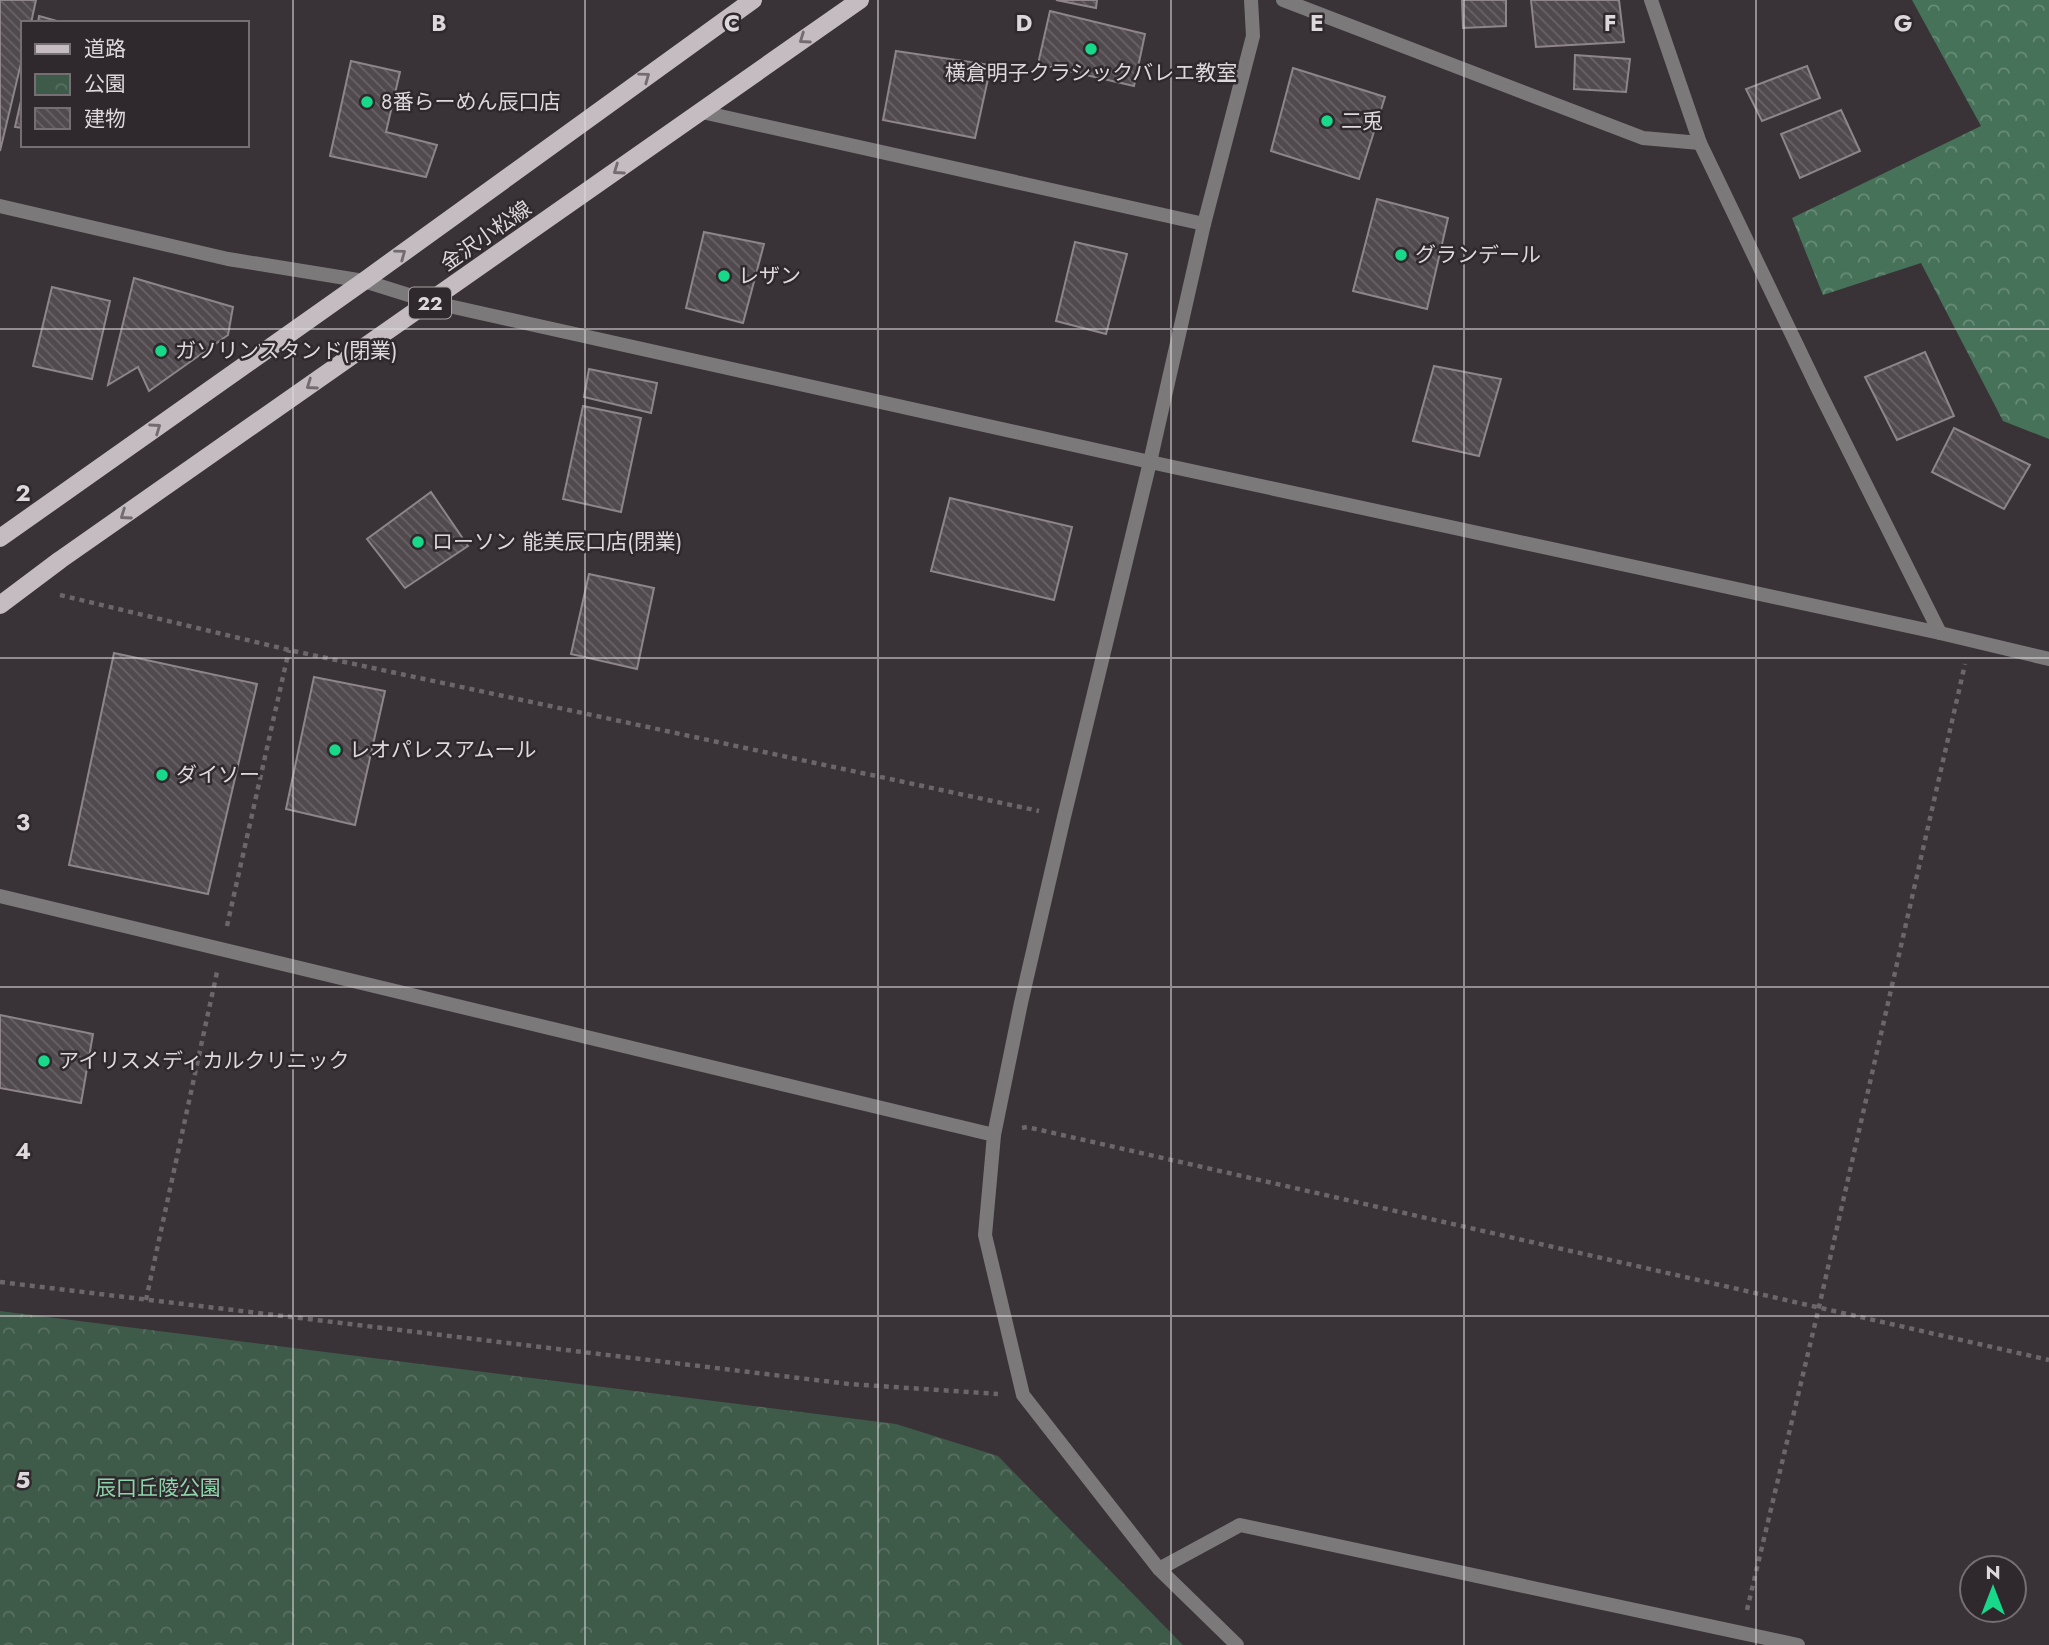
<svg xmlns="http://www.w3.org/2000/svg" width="2049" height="1645" font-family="Jost,'Noto Sans JP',sans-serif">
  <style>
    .forest { fill: url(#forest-crowns) }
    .park { fill: url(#park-crowns) }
    .building { fill: url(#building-back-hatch); stroke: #8d858a; stroke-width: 2 }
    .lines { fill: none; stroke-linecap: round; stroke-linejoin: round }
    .path { stroke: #6c666a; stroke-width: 4.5; stroke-dasharray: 5 5; stroke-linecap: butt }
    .minor { stroke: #7c797b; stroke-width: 14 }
    .tertiary { stroke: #7c797b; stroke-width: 14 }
    .primary { stroke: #c4bcc1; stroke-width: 18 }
    .oneway { stroke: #726b6f }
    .grid { fill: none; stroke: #ddd8db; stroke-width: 2; stroke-opacity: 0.55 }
    .poi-dot { fill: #18d989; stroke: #2f282c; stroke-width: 2.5 }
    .labels { text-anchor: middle; stroke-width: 5; stroke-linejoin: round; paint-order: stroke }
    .shield { fill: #2f282c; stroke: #a9a3a6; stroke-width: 2 }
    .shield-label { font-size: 19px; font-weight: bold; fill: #ddd8db }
    .poi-label { font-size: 21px; fill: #ddd8db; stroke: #2f282c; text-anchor: start }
    .street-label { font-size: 21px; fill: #ddd8db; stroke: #2f282c }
    .park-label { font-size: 21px; fill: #8dd5ab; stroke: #2f282c }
    .grid-label { font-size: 23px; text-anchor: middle; font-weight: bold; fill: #ddd8db; stroke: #2f282c; stroke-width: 5; stroke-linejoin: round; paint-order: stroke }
  </style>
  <defs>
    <pattern id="forest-crowns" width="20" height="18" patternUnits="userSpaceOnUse" patternTransform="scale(1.75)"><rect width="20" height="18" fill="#467259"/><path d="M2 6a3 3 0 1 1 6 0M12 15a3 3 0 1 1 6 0" fill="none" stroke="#698c78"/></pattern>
    <pattern id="park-crowns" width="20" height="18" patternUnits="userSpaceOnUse" patternTransform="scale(1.75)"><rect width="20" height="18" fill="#3e5a49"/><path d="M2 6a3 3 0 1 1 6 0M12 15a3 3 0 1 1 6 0" fill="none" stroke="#597163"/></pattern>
    <pattern id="building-back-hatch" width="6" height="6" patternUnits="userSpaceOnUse" patternTransform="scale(1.75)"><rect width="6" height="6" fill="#50494d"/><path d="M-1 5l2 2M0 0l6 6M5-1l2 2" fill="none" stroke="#696266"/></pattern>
  </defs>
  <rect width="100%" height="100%" fill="#393236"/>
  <polygon class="forest" points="1912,0 2049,0 2049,439 2003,421 1921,263 1823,295 1792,218 1981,126"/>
  <polygon class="park" points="0,1311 896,1424 998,1456 1183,1645 0,1645"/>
  <g class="building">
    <polygon points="0,0 36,0 31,23 23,23 23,55 0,151"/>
    <polygon points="1056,0 1097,0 1096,8"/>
    <polygon points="1462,0 1506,0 1506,26 1463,28"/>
    <polygon points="1531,0 1619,0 1624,42 1536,47"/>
    <polygon points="1050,11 1145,34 1134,86 1038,64"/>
    <polygon points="39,16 64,23 38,23"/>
    <polygon points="896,51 991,65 975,138 883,120"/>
    <polygon points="1575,55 1630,59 1626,92 1574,89"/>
    <polygon points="351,61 400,72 386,132 437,145 426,177 330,156"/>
    <polygon points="1807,66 1820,98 1762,121 1746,89"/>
    <polygon points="1293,68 1385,97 1359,179 1271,151"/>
    <polygon points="23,92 23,128 15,127"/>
    <polygon points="1841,110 1860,151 1800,178 1781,134"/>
    <polygon points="1377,199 1448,218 1427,309 1353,291"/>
    <polygon points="704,232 764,244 743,323 686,308"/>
    <polygon points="1075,242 1127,254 1106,334 1056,321"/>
    <polygon points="134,278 233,307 228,335 149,391 138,367 108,385"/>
    <polygon points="52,287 110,301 92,379 33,366"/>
    <polygon points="1925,352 1954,416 1897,440 1865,377"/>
    <polygon points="1434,366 1501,379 1479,456 1413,441"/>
    <polygon points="589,369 657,383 651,413 584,397"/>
    <polygon points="583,406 641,418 621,512 563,499"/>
    <polygon points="1954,428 2030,465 2004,509 1932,472"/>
    <polygon points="431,492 468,546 405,588 367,539"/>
    <polygon points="950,498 1072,527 1054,600 931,571"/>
    <polygon points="589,574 654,588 637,669 571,654"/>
    <polygon points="114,653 257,684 208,894 69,865"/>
    <polygon points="314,677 385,691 355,825 286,809"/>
    <polygon points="0,1015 93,1034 81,1103 0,1088"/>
  </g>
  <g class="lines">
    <g class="path">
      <polyline points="60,595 289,650 1039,811"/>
      <polyline points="227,926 289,650"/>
      <polyline points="1022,1128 1027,1127 2049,1360"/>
      <polyline points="0,1282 849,1384 998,1394"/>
      <polyline points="146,1300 217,972"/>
      <polyline points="1747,1610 1819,1307 1965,664"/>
    </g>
    <g class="minor">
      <polyline points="1283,0 1643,138 1700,143"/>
      <polyline points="1651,0 1700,143 1818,389 1940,633"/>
      <polyline points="702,112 1204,224"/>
      <polyline points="1159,1569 1240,1525 1798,1645"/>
    </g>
    <g class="tertiary">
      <polyline points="0,206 228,259 364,281 431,302 1150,462 1940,633 2049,659"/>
      <polyline points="0,896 994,1135"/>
      <polyline points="1237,1645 1159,1569 1023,1395 985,1235 994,1135 1021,1003 1064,817 1150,462 1204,224 1253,36 1251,0"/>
    </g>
    <g class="primary">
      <polyline points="0,538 364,281 753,0"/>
      <polyline points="0,605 60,560 860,0"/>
    </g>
  </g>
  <defs><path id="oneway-chevron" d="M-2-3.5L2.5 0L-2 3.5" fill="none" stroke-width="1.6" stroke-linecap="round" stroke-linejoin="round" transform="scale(1.75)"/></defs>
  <g class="oneway">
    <use href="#oneway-chevron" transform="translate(804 39) rotate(145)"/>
    <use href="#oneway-chevron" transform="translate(645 77) rotate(-36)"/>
    <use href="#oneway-chevron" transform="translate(618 170) rotate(145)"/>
    <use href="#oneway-chevron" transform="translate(401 254) rotate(-36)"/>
    <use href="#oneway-chevron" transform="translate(311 385) rotate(145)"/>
    <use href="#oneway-chevron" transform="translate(156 428) rotate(-35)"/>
    <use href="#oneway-chevron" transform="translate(125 515) rotate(145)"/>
  </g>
  <path class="grid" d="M293,0V1645M585,0V1645M878,0V1645M1171,0V1645M1464,0V1645M1756,0V1645M0,329H2049M0,658H2049M0,987H2049M0,1316H2049"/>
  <g class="poi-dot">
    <circle cx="1091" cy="49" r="7"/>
    <circle cx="367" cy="102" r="7"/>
    <circle cx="1327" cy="121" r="7"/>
    <circle cx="1401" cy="255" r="7"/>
    <circle cx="724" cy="276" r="7"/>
    <circle cx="161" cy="351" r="7"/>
    <circle cx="418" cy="542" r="7"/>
    <circle cx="335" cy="750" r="7"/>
    <circle cx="162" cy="775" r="7"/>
    <circle cx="44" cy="1061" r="7"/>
  </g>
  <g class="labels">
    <rect class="shield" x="409" y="287.5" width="42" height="31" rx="5"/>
    <g class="shield-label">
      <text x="430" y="310">22</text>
    </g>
    <g class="poi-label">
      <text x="1091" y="80" text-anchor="middle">横倉明子クラシックバレエ教室</text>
      <text x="381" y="109">8番らーめん辰口店</text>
      <text x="1341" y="128">二兎</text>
      <text x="1415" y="262">グランデール</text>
      <text x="738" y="283">レザン</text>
      <text x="175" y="358">ガソリンスタンド(閉業)</text>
      <text x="432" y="549">ローソン 能美辰口店(閉業)</text>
      <text x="349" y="757">レオパレスアムール</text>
      <text x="176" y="782">ダイソー</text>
      <text x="58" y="1068">アイリスメディカルクリニック</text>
    </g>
    <g class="street-label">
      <text transform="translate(486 236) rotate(-35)" y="7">金沢小松線</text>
    </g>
    <g class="park-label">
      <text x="158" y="1495">辰口丘陵公園</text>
    </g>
  </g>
  <g class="grid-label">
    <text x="439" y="31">B</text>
    <text x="732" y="31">C</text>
    <text x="1024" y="31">D</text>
    <text x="1317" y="31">E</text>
    <text x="1610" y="31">F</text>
    <text x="1903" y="31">G</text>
    <text x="23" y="501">2</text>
    <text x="23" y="830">3</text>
    <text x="23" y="1159">4</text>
    <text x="23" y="1488">5</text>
  </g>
  <rect x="21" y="21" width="228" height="126" fill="#2f282c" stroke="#756e72" stroke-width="2"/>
  <rect x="35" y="44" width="35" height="10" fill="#c4bcc1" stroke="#756e72" stroke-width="2"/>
  <text x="84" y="56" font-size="21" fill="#ddd8db">道路</text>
  <rect x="35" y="74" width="35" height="21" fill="url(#park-crowns)" stroke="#756e72" stroke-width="2"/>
  <text x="84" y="91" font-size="21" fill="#ddd8db">公園</text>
  <rect x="35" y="108" width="35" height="21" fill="url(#building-back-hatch)" stroke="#756e72" stroke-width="2"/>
  <text x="84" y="126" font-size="21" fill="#ddd8db">建物</text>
  <g transform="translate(1993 1589)"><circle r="33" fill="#2f282c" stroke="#756e72" stroke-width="2"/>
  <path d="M0-5L12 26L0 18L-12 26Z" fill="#18d989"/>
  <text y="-10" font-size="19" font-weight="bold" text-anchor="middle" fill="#ddd8db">N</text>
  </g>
</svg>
